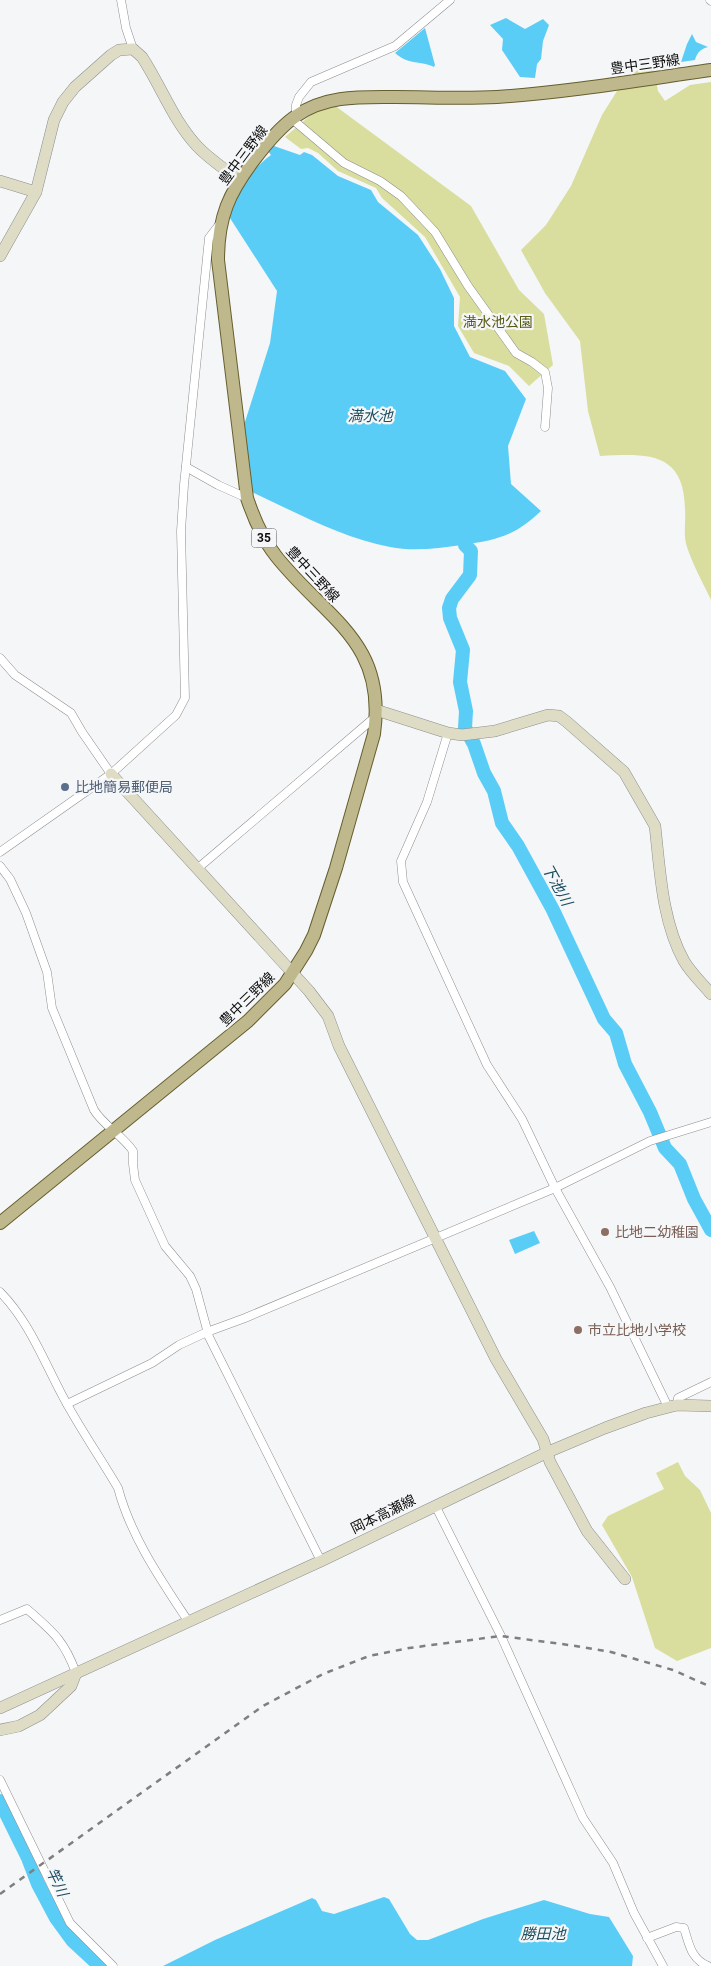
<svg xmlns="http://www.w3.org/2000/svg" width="711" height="1966" font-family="Roboto,'Noto Sans JP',sans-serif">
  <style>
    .green { fill: #d9dd9d }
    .water { fill: #5acdf7 }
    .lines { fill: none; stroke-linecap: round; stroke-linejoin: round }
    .river { stroke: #5acdf7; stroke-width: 14 }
    .street-casing { stroke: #8d8e8f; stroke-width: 9 }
    .secondary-casing { stroke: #8d8e8f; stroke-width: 12 }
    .primary-casing { stroke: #655e2e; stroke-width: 14 }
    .street { stroke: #fff; stroke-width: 8 }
    .secondary { stroke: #dfdcc6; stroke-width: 11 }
    .primary { stroke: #bfb88c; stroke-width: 12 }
    .rail { stroke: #7e7f7f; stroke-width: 2.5; stroke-dasharray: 6 6; stroke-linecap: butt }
    .service-dot { fill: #5c6f8a; stroke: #f5f6f7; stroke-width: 2 }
    .education-dot { fill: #8d6e63; stroke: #f5f6f7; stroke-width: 2 }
    .labels { text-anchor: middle; stroke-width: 4.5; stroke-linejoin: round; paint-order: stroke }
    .shield { fill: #f5f6f7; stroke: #535353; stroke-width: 1 }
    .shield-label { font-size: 12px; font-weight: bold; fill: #0d0d0d }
    .street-label { font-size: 14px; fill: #0d0d0d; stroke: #f5f6f7 }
    .park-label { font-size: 14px; fill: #585a13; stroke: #f5f6f7 }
    .service-label { font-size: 14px; fill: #4e5e75; stroke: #f5f6f7; text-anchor: start }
    .education-label { font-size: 14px; fill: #785e54; stroke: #f5f6f7; text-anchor: start }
    .water-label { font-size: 15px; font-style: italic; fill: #1d4e60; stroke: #f5f6f7 }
  </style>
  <rect width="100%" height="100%" fill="#f5f6f7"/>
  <g class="green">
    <path d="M652,58L658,91L665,101L690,85L711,82V600C703,583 693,565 687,547C683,535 686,522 685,509C684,450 645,454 600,456L588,411L580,341L545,293L521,250L546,225L571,186L602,115L622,83Z"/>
    <polygon points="334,105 471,206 519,290 544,314 553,365 529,386 509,366 474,353 458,326 460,297 425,237 382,198 376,188 338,171 318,153 308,148 301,149 285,137 313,113"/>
    <polygon points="678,1462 685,1476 700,1490 711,1513 711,1648 677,1661 655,1648 632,1577 602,1525 608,1516 664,1489 656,1473"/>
  </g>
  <g class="water">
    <polygon points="506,18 525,29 543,19 549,25 543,41 541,59 537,64 535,78 520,77 502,50 503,39 490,25"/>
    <path d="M425,28L435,65L434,67C420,60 410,66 395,53Z"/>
    <path d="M692,34L696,42L708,47C701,49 697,52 695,60L681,62L687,44Z"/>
    <path d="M274,146L300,155L304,152L312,155L338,176L371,190L378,202L418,235L440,269L454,298V326L470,357L505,371L526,399L508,446L511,484L541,511C515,536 497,540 462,545C439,548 414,552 390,547C342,538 297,513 252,492L244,425L270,343L277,291L228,215C238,192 250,170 271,155L268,151Z"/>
    <polygon points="534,1231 540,1243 515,1254 509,1240"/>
    <polygon points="384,1897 389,1899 410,1934 417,1940 428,1940 483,1919 544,1900 590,1914 609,1917 633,1956 632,1966 163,1966 215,1940 312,1898 316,1900 322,1911 334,1914"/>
  </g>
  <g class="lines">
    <g class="river">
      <polyline points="465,545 471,551 470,575 452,599 449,608 450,618 463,650 460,682 466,711 465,728 474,744 484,773 494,791 502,823 518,846 553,910 604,1019 616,1033 625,1064 650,1112 665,1148 680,1164 694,1199 711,1230"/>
      <polyline points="0,1801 28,1858 38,1884 56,1918 72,1940 100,1966"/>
    </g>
    <g class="street-casing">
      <g id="street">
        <polyline points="121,0 126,28 133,49"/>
        <polyline points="710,0 711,1"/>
        <polyline points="296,116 296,105 299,97 311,82 395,46 450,0"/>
        <polyline points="292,119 344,163 380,181 401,196 435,232 468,286 516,353 532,362 545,372 548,388 545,427"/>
        <polyline points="186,467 218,485 247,498"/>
        <polyline points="0,658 15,675 71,713 82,732 111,774"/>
        <polyline points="0,852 111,774 176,715 185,698 181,531 184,485 209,238 219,225"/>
        <path d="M0,866L10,879L26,913L47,972L52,1008L94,1110C104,1126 122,1135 133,1151V1164L135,1180L165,1246L190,1276L196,1289L209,1337L321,1561"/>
        <polyline points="197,869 374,718"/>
        <path d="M0,1292C28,1320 43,1359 61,1393C78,1426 100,1457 118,1488C131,1537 161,1580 188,1621"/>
        <polyline points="67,1404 152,1363 179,1345 207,1332 245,1318 555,1188 522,1119 487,1065 403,882 401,861 427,802 448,733"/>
        <polyline points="677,1405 678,1398 711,1382"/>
        <polyline points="668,1407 610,1287 555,1188 650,1141 711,1122"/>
        <polyline points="435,1505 501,1636 583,1818 613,1863 634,1913 663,1966"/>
        <path d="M0,1620L27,1609C53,1632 64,1640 76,1673"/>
        <polyline points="0,1780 70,1923 113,1966"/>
        <path d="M647,1938L676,1927L684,1928C689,1944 691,1959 708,1966"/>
      </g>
    </g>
    <g class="secondary-casing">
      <g id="secondary">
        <polyline points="0,181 36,192"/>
        <path d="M0,256L36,192L54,120L63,102L75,87L111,55L119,50L133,49L142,57C161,86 173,120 197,146C209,159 225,169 239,180"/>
        <path d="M376,710L448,733L462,735L495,731L548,715L559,716L567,722L624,772L655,826C660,870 662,922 684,961C691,973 702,983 711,994"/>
        <polyline points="111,774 309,991 328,1016 339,1046 496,1359 543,1439 550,1462 587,1531 625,1579"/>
        <polyline points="0,1708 321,1561 548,1452 605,1428 646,1413 677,1405 711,1406"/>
        <polyline points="0,1730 19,1726 40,1715 71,1686 76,1673"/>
      </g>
    </g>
    <g class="primary-casing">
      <path id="primary" d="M0,1223L248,1021L285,984L306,951L314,935L336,868L374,734C387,641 326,619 276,556C262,538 254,519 247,498L218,260C218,217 229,193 254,160C266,144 280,127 296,116C326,95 361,97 395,97C428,97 463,99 497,97C569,92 640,80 711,70"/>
    </g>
    <use href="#street" class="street"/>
    <use href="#secondary" class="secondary"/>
    <use href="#primary" class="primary"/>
    <polyline class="rail" points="0,1894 263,1706 323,1674 369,1656 409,1648 501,1636 569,1645 611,1652 673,1670 711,1687"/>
  </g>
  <circle class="service-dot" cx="65" cy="787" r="5"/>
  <g class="education-dot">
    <circle cx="605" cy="1232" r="5"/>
    <circle cx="578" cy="1330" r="5"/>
  </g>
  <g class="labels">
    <rect class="shield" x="251.5" y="528.5" width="25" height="19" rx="4"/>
    <g class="shield-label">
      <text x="264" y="542">35</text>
    </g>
    <g class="street-label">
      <text transform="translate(645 64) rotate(-8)" y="5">豊中三野線</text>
      <text transform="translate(243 155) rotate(-53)" y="5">豊中三野線</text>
      <text transform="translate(313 574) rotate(47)" y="5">豊中三野線</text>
      <text transform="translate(247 999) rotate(-44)" y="5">豊中三野線</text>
      <text transform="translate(383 1514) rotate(-26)" y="5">岡本高瀬線</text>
    </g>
    <g class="park-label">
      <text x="498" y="327">満水池公園</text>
    </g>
    <g class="service-label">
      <text x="75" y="792">比地簡易郵便局</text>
    </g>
    <g class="education-label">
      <text x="615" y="1237">比地二幼稚園</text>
      <text x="588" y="1335">市立比地小学校</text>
    </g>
    <g class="water-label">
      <text x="370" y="421">満水池</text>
      <text transform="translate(557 885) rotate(61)" y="5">下池川</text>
      <text transform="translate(57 1882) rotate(64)" y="5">竿川</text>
      <text x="543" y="1939">勝田池</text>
    </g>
  </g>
</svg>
